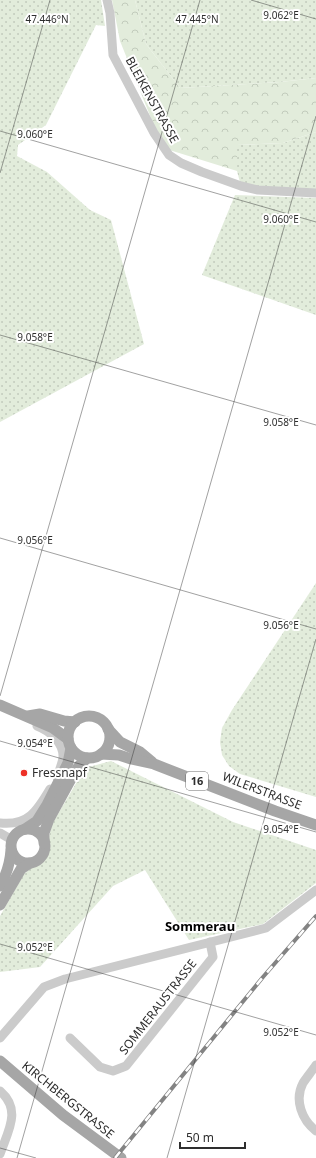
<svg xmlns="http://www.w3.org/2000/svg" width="316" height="1158" font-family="'Noto Sans',sans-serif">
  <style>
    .green { fill: url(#green-dots) }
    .forest { fill: url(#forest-crowns) }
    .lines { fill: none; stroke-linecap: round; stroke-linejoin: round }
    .minor { stroke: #cbcbcb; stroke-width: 9 }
    .major { stroke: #a6a6a6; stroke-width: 11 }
    .rail-casing { stroke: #838383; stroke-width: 4 }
    .rail { stroke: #fff; stroke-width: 2.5; stroke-dasharray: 8; stroke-linecap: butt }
    .ticks { fill: none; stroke: #2e2e2e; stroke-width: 1; stroke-opacity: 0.45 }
    .poi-dot { fill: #ed3027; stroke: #fff; stroke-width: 1.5 }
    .labels { text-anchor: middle; stroke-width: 4; stroke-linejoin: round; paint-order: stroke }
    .shield { fill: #fff; stroke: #6d6d6d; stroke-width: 1 }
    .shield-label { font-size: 11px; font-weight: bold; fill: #2e2e2e }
    .street-label { font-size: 12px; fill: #2e2e2e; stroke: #fff }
    .poi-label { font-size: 12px; fill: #2e2e2e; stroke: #fff; text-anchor: start }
    .neighbourhood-label { font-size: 13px; font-weight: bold; fill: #000; stroke: #fff }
    .ticks-label { font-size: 10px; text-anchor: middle; fill: #2e2e2e; stroke: #fff; stroke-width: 4; stroke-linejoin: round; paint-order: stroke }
  </style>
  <defs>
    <pattern id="green-dots" width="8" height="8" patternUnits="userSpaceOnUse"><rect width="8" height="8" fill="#e2ecdb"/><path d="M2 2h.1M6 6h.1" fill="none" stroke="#c2cbbc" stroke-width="1.8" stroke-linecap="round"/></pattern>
    <pattern id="forest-crowns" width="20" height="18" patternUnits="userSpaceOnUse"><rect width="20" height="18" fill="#e2ecdb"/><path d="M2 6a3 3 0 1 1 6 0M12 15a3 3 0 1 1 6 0" fill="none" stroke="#c2cbbc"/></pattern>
  </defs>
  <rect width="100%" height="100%" fill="#fff"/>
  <g class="green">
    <polygon points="0,0 101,0 105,26 96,25 46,125 18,145 17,156 47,172 90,210 111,220 144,344 0,422"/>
    <polygon points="135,0 316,0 316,78 280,82 180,88 146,44"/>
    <polygon points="316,132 316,193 241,186 237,171 237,145 283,143"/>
    <polygon points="235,195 316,198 316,315 202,275"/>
    <polygon points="316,583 316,797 240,774 229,766 222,755 220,742 222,728 232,710"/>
    <polygon points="111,761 233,822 316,850 316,883 263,924 189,940 145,870 113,886 40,967 0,972 0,916 24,874 46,856 51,826 85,768"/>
  </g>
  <polygon class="forest" points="112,0 135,0 146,44 180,88 280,82 316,78 316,132 283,143 237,145 237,171 163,148 120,41"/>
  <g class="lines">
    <g class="minor">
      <polyline points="107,0 110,13 113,55 154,133 169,155 181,163 202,172 241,186 258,190 316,193"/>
      <path d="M37,726C50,731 64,743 63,758C62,764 59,771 57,777"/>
      <path d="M0,823C28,826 37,811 50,789"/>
      <polyline points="0,833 12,840"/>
      <polyline points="0,1038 44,987 65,979 266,928 316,890"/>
      <polyline points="70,1038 100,1067 113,1071 126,1066 213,957 210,942"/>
      <path d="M316,1065C312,1071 307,1077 303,1083C294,1100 302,1120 316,1131"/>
      <path d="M0,1091C22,1110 8,1131 0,1154"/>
    </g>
    <g class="major">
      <polyline points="0,705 53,728 68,739"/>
      <polyline points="28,716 40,714 64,721 75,722"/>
      <circle cx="89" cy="737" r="21"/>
      <polyline points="108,729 120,742 140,752 152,762"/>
      <polyline points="101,754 119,755 131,759 154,764 275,811 316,825"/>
      <polyline points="25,829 37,821 47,805 68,763 71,748"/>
      <circle cx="28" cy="846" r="17"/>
      <polyline points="44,843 44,833 49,819 72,777 79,766 87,758"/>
      <path d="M0,886C7,874 10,864 11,850"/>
      <polyline points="0,905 21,869 30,863"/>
      <polyline points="0,1061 63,1115 121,1158"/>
    </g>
    <g class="rail-casing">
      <polyline id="rail" points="115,1158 263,977 316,916"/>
    </g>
    <use href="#rail" class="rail"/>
  </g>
  <path class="ticks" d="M251,0L316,19M0,131L316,222M0,173L50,0M0,335L316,425M0,538L316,629M0,696L200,0M0,741L316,832M0,944L316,1035M0,1148L36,1158M17,1158L316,116M167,1158L316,639"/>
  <circle class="poi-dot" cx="24" cy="773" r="4"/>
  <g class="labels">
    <rect class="shield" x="186" y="772" width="22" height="18" rx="3"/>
    <g class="shield-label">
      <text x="197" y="785">16</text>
    </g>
    <g class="street-label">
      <text transform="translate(152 100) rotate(61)" y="4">BLEIKENSTRASSE</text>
      <text transform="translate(262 791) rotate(21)" y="4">WILERSTRASSE</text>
      <text transform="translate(158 1007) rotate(-52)" y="4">SOMMERAUSTRASSE</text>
      <text transform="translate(68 1100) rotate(39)" y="4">KIRCHBERGSTRASSE</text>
    </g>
    <g class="poi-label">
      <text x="32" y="777">Fressnapf</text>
    </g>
    <g class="neighbourhood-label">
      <text x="200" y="931">Sommerau</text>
    </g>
  </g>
  <g class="ticks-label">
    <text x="281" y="19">9.062°E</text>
    <text x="47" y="23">47.446°N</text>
    <text x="197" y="23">47.445°N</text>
    <text x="35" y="138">9.060°E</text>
    <text x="281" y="223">9.060°E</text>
    <text x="35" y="341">9.058°E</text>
    <text x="281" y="426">9.058°E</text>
    <text x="35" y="544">9.056°E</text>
    <text x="281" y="629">9.056°E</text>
    <text x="35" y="747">9.054°E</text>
    <text x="281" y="833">9.054°E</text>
    <text x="35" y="951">9.052°E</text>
    <text x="281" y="1036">9.052°E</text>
  </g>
  <path d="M180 1142v6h65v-6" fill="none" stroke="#2e2e2e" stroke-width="2"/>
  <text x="186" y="1142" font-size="12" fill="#2e2e2e" stroke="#ffffff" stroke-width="3" paint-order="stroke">50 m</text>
</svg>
